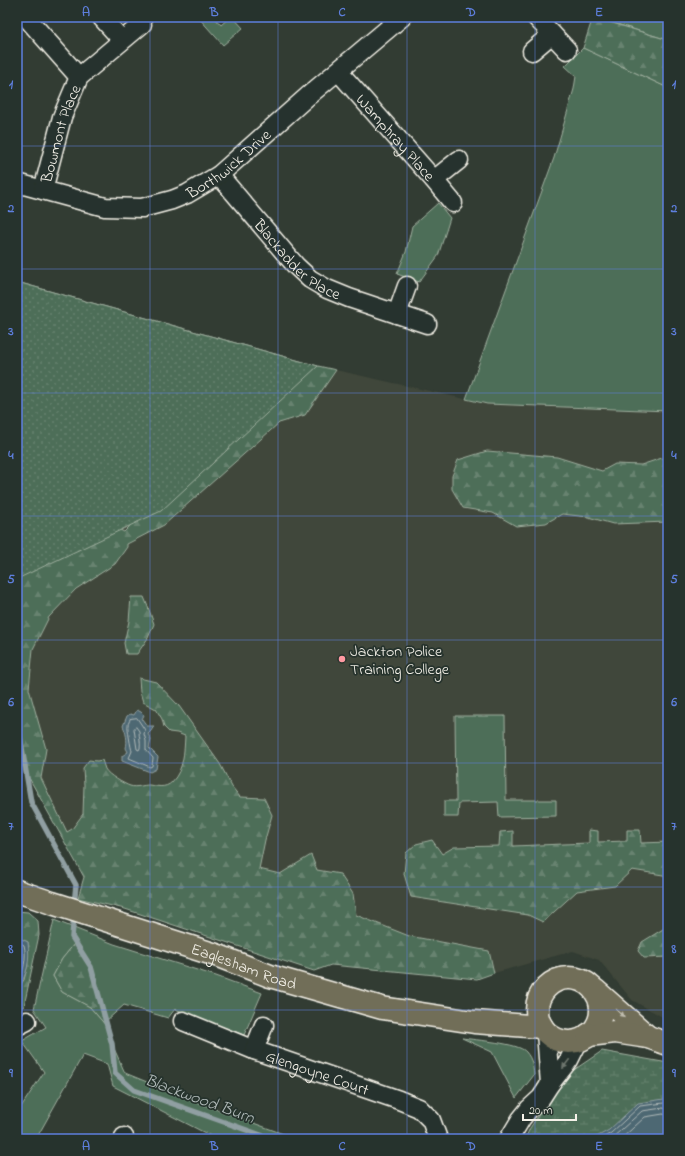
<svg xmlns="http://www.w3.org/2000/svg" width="685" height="1156" font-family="'Indie Flower',sans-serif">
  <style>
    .built { fill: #40473a }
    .grass { fill: #4d6e58; stroke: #a0b0a0 }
    .forest { fill: url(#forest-firs); stroke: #a0b0a0 }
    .wetland { fill: url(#wetland-marsh); stroke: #a0b0a0 }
    .park { fill: url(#park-dots); stroke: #a0b0a0 }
    .water { fill: #4d6873; stroke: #909fa2 }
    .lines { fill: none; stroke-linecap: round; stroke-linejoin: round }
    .shore { stroke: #b1bab9; stroke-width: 1 }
    .stream { stroke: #909fa2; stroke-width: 5.5 }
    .minor-casing { stroke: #f4f1e8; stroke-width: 21 }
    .major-casing { stroke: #f4f1e8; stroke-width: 25 }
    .minor { stroke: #26332d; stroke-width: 18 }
    .major { stroke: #716e59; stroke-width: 22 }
    .oneway { fill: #c0bdaf }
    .oneway2 { fill: #6e766e }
    .grid { fill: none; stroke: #5e7fdd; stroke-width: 1; stroke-opacity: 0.55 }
    .poi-dot { fill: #ff9aa2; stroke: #26332d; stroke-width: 1.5 }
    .labels { text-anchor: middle; stroke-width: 3.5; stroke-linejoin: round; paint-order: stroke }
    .street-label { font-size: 16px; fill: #f4f1e8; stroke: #26332d }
    .poi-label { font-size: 16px; fill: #f4f1e8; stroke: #26332d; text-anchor: start }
    .water-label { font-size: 17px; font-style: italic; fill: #b1bab9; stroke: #26332d }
    .neatline { fill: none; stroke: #5e7fdd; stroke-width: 1.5 }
    .grid-label { font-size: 13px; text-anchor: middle; font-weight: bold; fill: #5e7fdd }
  </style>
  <defs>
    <pattern id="forest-firs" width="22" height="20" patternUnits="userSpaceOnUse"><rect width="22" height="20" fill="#4d6e58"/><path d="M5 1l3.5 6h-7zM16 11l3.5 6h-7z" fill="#678370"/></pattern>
    <pattern id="wetland-marsh" width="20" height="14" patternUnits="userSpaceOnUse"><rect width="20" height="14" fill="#4d6e58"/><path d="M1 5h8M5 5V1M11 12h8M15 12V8" fill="none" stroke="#678370"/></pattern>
    <pattern id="park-dots" width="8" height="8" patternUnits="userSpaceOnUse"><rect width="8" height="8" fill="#4d6e58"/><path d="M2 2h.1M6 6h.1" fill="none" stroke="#678370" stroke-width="1.8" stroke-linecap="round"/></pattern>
  </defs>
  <rect width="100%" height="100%" fill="#323c33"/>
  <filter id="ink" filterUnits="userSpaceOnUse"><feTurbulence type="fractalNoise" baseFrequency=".025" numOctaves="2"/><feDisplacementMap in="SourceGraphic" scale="8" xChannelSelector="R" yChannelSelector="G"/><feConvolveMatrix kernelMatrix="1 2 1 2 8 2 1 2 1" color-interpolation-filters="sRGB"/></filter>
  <g filter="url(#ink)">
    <polygon class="built" points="318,366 487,404 668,411 668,1020 632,1000 599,960 573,951 494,973 477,979 331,965 314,971 125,909 78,898 84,877 23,767 17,738 17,579"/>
    <g class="grass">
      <polygon points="198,17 214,17 221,25 230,17 233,17 243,28 223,45"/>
      <polygon points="594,17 668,17 668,40"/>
      <polygon points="583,48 668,88 668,411 487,404 466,399 554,158 574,89 576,76 565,66"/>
      <polygon points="438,203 450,218 438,256 419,282 397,274 406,252 412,226"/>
      <polygon points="455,716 505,716 506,800 556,800 556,816 499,817 498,802 459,803 458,817 444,817 444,801 456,801"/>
      <polygon points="54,920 114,944 216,976 262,993 244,1035 175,1009 168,1018 124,1005 106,1021 91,967 75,943 62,959 53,976 62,992 90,1007 108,1028 112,1044 125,1073 191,1100 297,1139 218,1139 213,1137 113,1086 107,1064 83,1055 36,1139 17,1139 17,1113 44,1072 22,1041 46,1027 34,1009"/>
      <path d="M462,1038C475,1040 519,1043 526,1052C532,1059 533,1066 534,1075L516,1098L492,1052Z"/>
    </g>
    <g class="forest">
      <polygon points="593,17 668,40 668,88 583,48"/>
      <path d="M17,282L318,366L336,370L305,415L279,423L164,525L127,544V547L115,564L76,589L49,617L33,649L29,689L46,749L41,778L67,832L72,829L83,814L84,785L83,768L89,760L97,761L102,760C103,763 104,766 105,769C108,775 124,784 130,786C136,788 143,785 149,785C157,786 165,789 172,782C184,769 184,752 185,736L177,733L169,732L164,727L162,719L156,709L143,702L140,692L139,678L156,682L179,706L220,764L232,787L240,797L264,798L272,815L265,840L259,869L280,874L311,855L317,870L340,874L353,894L356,915L409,936L489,951L494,973L477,979L331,965L314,971L125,909L78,898L84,877L23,767L17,738V520L107,523L124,532L148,508Z"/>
      <polygon points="487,451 557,457 602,471 615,464 641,465 662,458 668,460 668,522 613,524 588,517 562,514 546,523 516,526 493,513 463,508 452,489 452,476 458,460"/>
      <polygon points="131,597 144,597 148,607 154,624 148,638 137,654 126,654 124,643 129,621"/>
      <polygon points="589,830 598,831 598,842 627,841 627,830 640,830 641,843 668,842 668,878 663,875 632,870 615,886 577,891 543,922 528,915 411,897 404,874 406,853 416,844 432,840 442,854 454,847 499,846 500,832 513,831 513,846 589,843"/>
      <polygon points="17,911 28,912 38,921 39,935 24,1006 17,1010 17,989 24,980 27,968 28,942 17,937"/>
      <polygon points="668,926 668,957 644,958 638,951 642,942"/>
      <polygon points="75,943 91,967 108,1028 90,1007 62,992 53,976 62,959"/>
    </g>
    <polygon class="wetland" points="602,1051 668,1063 668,1139 525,1139 530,1128 565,1076"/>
    <polygon class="park" points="17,282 318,366 161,511 17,579"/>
    <g class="water">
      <path d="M137,710L141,712L144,715L142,719L147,726H154L151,731L148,734L151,740L149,748L158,757L156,769L150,772L122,761V756L128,752L126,748C128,741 126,732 123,726L127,716L130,714L134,715Z"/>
      <path d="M17,937L28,942C30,960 28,975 17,989Z"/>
      <polygon points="664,1099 668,1100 668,1139 593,1139 609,1130 638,1103"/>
    </g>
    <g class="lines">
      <g class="shore">
        <path d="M137,718L145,730L144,734L146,741V750L153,758L152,766L150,767L129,758L132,751C131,749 127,727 128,725C128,723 130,721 130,719Z"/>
        <path d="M136,727L139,731C139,738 141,741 140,748L139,750L137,749L134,729Z"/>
        <path d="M17,941L24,945C27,956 24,973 17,983"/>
        <polyline points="601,1139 611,1133 640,1106 664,1103 668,1104"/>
        <polyline points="611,1139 642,1111 663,1108 668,1109"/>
        <polyline points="621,1139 645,1117 663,1114 668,1115"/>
      </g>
      <g class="stream">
        <polyline points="17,718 31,802 76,885 74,905"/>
        <polyline points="74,914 72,937 91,967 112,1044 115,1073 134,1090 272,1139"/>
      </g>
      <g class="minor-casing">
        <g id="minor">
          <polyline points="26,17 79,77"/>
          <polyline points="536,17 567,50"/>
          <polyline points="102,18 122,40"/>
          <polyline points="532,51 552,34"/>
          <path id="s1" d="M338,71L434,180L453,203"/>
          <path id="s2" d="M219,175L296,266L310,279L327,289L349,298L427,324"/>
          <polyline points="434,180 459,160"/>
          <path id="s3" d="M17,183L105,207L142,208L172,200L187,194L219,175L308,96L402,17"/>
          <path id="s4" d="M43,190L62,117L79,77L142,24"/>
          <polyline points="397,314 407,286"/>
          <path id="s5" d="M183,1021L254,1050L399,1100L419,1108L431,1120L438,1139"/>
          <polyline points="17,1026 27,1021"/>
          <polyline points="546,1032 550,1084"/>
          <polyline points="254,1050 264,1025"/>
          <polyline points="124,1139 124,1137"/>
          <polyline points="509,1139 521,1119 529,1109 541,1098 550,1084 569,1060 579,1040"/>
        </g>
      </g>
      <g class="major-casing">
        <g id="major">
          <path id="s6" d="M17,891L52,903L216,955L270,976L382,1008L474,1022L542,1027"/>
          <circle cx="569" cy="1010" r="32"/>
          <polyline points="595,990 648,1037"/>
          <polyline points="588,1035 615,1032 648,1037 668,1044"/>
        </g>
      </g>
      <use href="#minor" class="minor"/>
      <use href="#major" class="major"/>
    </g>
    <defs><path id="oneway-solid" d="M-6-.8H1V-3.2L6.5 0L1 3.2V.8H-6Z"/></defs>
    <use class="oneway" href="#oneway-solid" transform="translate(620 1013) rotate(42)"/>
    <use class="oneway2" href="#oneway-solid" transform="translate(566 1064) rotate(127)"/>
  </g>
  <path class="grid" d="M150,17V1139M278,17V1139M407,17V1139M535,17V1139M17,146H668M17,269H668M17,393H668M17,516H668M17,640H668M17,763H668M17,887H668M17,1010H668"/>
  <circle class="poi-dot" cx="342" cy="659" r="4"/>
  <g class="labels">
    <g class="street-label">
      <text dy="6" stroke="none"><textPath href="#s4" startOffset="59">Bowmont Place</textPath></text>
      <text dy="6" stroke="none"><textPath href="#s1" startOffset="88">Wamphray Place</textPath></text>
      <text dy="6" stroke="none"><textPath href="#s3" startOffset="227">Borthwick Drive</textPath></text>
      <text dy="6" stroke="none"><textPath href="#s2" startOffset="116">Blackadder Place</textPath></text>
      <text dy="6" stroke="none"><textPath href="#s6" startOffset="239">Eaglesham Road</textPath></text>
      <text dy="6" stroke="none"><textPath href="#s5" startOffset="144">Glengoyne Court</textPath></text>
    </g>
    <g class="poi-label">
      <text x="350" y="656">Jackton Police<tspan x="350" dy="18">Training College</tspan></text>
    </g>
    <g class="water-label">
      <text transform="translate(200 1098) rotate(20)" y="6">Blackwood Burn</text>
    </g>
  </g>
  <rect width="685" height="1156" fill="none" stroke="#26332d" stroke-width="44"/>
  <path d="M523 1114v6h53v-6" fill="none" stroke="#f4f1e8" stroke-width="2"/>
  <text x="529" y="1114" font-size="12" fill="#f4f1e8" stroke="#26332d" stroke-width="3" paint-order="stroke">20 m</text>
  <rect x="22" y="22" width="641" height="1112" class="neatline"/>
  <g class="grid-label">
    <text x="86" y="16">A</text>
    <text x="214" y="16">B</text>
    <text x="342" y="16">C</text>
    <text x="471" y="16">D</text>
    <text x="599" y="16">E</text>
    <text x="11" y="88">1</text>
    <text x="674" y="88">1</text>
    <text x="11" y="212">2</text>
    <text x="674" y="212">2</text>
    <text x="11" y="335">3</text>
    <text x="674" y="335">3</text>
    <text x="11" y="459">4</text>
    <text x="674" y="459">4</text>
    <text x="11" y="583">5</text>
    <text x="674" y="583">5</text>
    <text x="11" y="706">6</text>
    <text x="674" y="706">6</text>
    <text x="11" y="830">7</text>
    <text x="674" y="830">7</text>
    <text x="11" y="953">8</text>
    <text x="674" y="953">8</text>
    <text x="11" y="1077">9</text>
    <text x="674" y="1077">9</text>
    <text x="86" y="1150">A</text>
    <text x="214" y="1150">B</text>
    <text x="342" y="1150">C</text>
    <text x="471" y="1150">D</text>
    <text x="599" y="1150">E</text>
  </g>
</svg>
